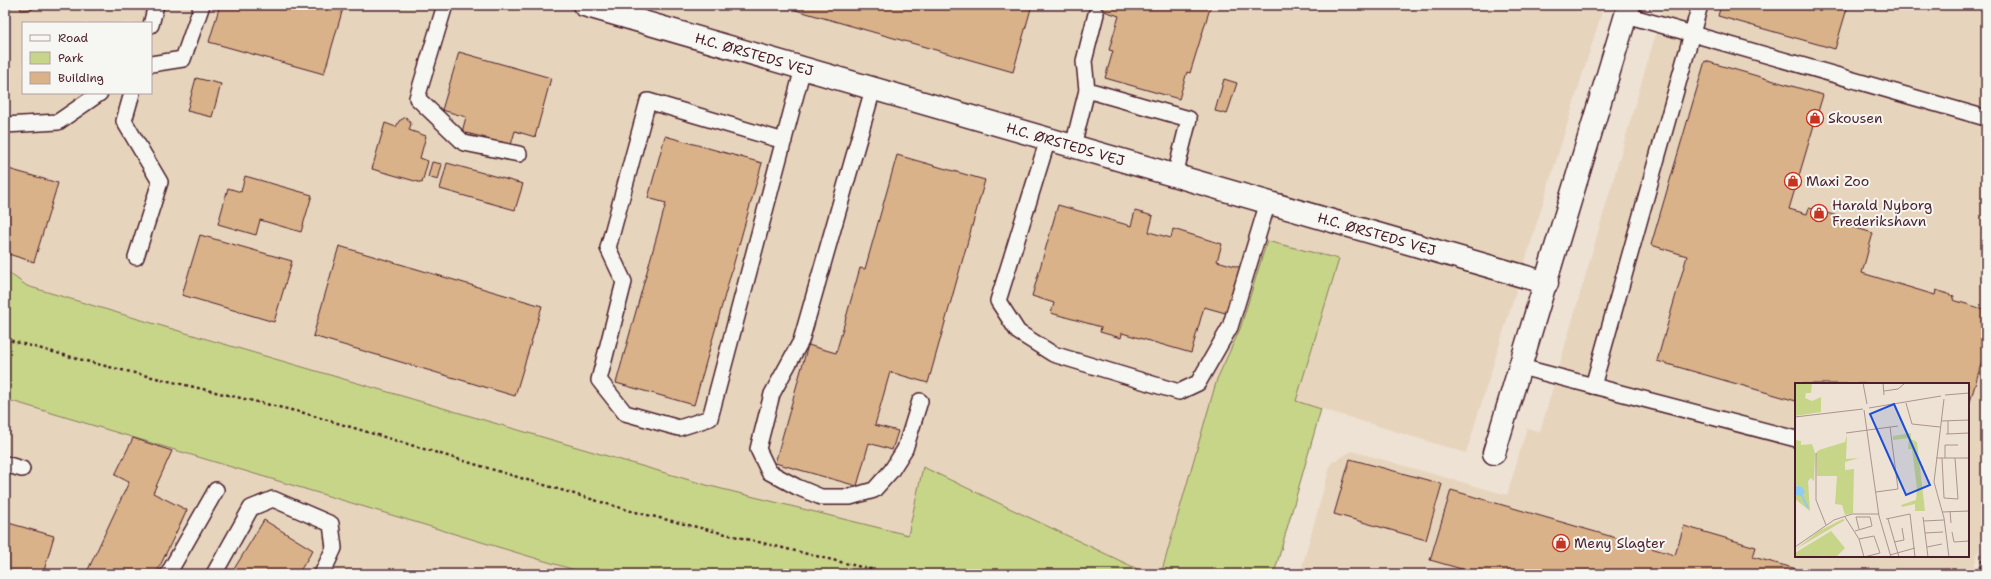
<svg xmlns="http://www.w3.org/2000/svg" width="1991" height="579" font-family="'Shantell Sans',sans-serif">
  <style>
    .built { fill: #e7d4bd; fill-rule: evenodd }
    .green { fill: #c7d589; stroke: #887a5a }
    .building { fill: #d9b28a; stroke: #4a1f2b }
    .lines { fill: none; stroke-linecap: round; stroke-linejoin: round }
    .lane-casing { stroke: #4a1f2b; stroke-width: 18 }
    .street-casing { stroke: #4a1f2b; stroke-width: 25 }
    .path { stroke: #4a1f2b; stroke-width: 2.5; stroke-dasharray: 3 3; stroke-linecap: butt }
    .lane { stroke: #f6f6f2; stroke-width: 15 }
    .street { stroke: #f6f6f2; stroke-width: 22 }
    .labels { text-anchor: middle; stroke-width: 4; stroke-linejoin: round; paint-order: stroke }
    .street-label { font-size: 14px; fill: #4a1f2b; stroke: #f6f6f2 }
    .poi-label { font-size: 14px; fill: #4a1f2b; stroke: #f6f6f2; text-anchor: start }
    .inset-river { fill: none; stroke: #8ecdef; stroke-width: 2 }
    .inset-road { fill: none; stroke: #ac9490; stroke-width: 1 }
    .view { fill: #1d4ed8; fill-opacity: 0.15; stroke: #1d4ed8; stroke-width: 2 }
    .inset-edge { fill: none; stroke: #4a1f2b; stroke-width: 2 }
  </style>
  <rect width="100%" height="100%" fill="#ede2d3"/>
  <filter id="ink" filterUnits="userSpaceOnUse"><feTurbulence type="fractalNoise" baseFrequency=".025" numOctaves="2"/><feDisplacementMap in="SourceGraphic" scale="8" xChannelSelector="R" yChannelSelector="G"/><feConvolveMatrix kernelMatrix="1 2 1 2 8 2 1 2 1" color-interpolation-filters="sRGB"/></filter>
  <g filter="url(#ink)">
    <g class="built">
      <path d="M5,5H1604L1466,453L1296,401L1339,259L1240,329L1217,379L1161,574H1148L923,467L908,535L710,486L27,286L5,270ZM23,23H151V93H23Z"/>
      <path d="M1664,5H1986V522L1972,574H1300L1331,463L1352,451L1507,495L1527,428L1540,432ZM1796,384H1968V556H1796Z"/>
      <polygon points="5,399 588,574 5,574"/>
    </g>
    <g class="green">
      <polygon points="1267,241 1339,259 1296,401 1321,409 1274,574 1161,574 1217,379 1240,329"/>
      <polygon points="5,270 27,286 145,321 710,486 908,535 923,467 1148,574 588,574 5,399"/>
    </g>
    <g class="building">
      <polygon points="15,5 34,5 33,9 21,10 20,6"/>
      <polygon points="220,5 344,5 324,74 209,42"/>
      <polygon points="778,5 1032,5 1013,72"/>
      <polygon points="1092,5 1211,5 1190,73 1187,72 1179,99 1105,78 1113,51 1109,50 1119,16 1092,7"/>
      <polygon points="1721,5 1848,5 1835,49 1718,16"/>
      <polygon points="459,52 551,78 535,137 515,131 511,145 499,141 498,147 484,143 486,138 462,132 466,117 442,110"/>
      <polygon points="1705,61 1823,95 1789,209 1807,214 1809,208 1837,216 1836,222 1873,233 1862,273 1935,295 1936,290 1954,296 1953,300 1986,310 1986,347 1968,409 1968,384 1796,384 1796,401 1657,361 1687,256 1651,245"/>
      <polygon points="196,78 221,84 212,117 187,111"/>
      <polygon points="1224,79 1237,83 1227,114 1215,111"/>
      <polygon points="406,117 411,124 409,130 426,136 420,158 428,161 422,183 372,169 385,123 396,127 399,121"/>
      <polygon points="665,136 762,163 694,405 616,383 666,203 648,198"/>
      <polygon points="897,155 985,180 928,383 890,372 875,425 898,431 892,450 869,443 857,486 775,463 808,345 836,353 860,268 865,269"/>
      <polygon points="432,162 442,164 438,180 428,177"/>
      <polygon points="447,163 523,184 515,210 440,189"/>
      <polygon points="5,168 58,183 34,262 5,253"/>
      <polygon points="245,176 312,195 301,232 260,220 256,235 218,224 228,188 241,192"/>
      <polygon points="1058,205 1131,226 1135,211 1153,216 1149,232 1171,238 1173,229 1222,244 1217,261 1242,268 1229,314 1204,307 1191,353 1122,333 1121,338 1100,332 1101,327 1051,313 1054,303 1032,296"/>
      <polygon points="200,235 292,261 274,322 182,295"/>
      <polygon points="339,246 542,306 515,396 313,336"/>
      <polygon points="133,438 172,451 153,493 187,510 156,574 86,574 129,482 115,475"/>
      <polygon points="1350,459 1442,484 1426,540 1334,514"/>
      <polygon points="1451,490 1675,555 1684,526 1756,547 1753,557 1797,569 1795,574 1479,574 1430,560"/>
      <polygon points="264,520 313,550 298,574 231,574"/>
      <polygon points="5,522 54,536 43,574 5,574"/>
      <polygon points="518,567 530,574 514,574"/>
    </g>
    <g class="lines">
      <g class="lane-casing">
        <g id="lane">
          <polyline points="445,5 417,98 464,143 519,154"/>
          <polyline points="1626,15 1986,118"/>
          <polyline points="151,25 156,5"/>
          <polyline points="151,64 183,59 202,5"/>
          <polyline points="873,89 801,341 772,394 758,449 769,472 797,487 821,497 850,497 874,490 891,471 905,449 920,401"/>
          <polyline points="1087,90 1189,119 1175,175"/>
          <polyline points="132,93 124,121 160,182 136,257"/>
          <polyline points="5,125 58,122 100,93"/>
          <polyline points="1048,139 998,301 1018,332 1053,354 1179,392 1198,383 1230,327 1268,202"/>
          <polyline points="784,141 648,101 608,248 624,282 599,380 625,413 679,428 710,418 803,68"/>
          <polyline points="1073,146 1087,90 1084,61 1096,14"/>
          <polyline points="1521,367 1796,439"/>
          <polyline points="1593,386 1700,5"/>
          <polyline points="5,464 22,469"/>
          <polyline points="168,574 216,490"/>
          <polyline points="214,574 251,508 273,499 331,524 334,548 322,574"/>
        </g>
      </g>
      <g class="street-casing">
        <g id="street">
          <path id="s1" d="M584,5L1547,283"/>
          <polyline points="1494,453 1629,5"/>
        </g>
      </g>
      <g class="path">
        <polyline points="5,339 101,365 304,413 631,511 890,574"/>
        <polyline points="1978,574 1986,545"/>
      </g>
      <use href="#lane" class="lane"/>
      <use href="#street" class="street"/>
    </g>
  </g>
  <defs>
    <g id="shop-ring" transform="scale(0.9)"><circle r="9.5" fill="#f6f6f2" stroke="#c8321e" stroke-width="1.5"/><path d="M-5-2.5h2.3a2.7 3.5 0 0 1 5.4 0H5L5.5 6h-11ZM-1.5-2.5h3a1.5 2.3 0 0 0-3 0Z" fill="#c8321e"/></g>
  </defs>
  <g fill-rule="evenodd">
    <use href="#shop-ring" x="1815" y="118"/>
    <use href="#shop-ring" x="1793" y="181"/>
    <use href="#shop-ring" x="1819" y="213"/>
    <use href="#shop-ring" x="1561" y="543"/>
  </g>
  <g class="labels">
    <g class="street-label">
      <text dy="5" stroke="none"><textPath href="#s1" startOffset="177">H.C. ØRSTEDS VEJ</textPath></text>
      <text dy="5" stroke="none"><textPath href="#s1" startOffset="501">H.C. ØRSTEDS VEJ</textPath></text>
      <text dy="5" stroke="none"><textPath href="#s1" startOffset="825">H.C. ØRSTEDS VEJ</textPath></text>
    </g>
    <g class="poi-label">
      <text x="1828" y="123">Skousen</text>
      <text x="1806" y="186">Maxi Zoo</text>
      <text x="1832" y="210">Harald Nyborg<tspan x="1832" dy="16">Frederikshavn</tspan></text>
      <text x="1574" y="548">Meny Slagter</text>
    </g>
  </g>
  <g transform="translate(1795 383)">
    <rect width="174" height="174" fill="#ede2d3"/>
    <path d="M0,0H17L16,10H11L10,15L17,18L26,14V29L0,33ZM116,50V56L122,59L130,128H120V121L107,124L106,122L121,117L122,106L117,66H113L114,55L98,57V53ZM0,51V57L6,58V62L17,61L20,70L19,98L16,95L13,98L15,128L0,116L3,102H0ZM52,52L51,76L64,75L50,79V87L59,86L58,130L50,132L47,122L40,121L42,93H22L21,70L24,67L50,59ZM48,136L50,137L1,166L24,148ZM36,148L50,165L41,174H0V170Z" fill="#c7d589"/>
    <path d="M0,102L7,104L10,109L7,113L0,112Z" fill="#8ecdef"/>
    <path class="inset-river" d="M7,113L13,125"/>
    <path class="inset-road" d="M68,0L72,21M88,0L89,12M89,8L103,6L110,0M150,12L174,10M149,16L139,99L149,135L154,174M111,20L117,41L145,44M74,25L146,13M69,27L84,133L96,174M0,34L68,26M146,38L174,37M153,38V51M51,50L103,43M151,51L174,50M21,70V117L31,142M141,75H174M147,75L149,115L163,116L160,75M150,75V62H163M81,109L103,106L95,44M155,128L156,140M147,129L174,128M50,134L64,156L69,174M128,134L133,174M91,136L115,131L120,174M93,136L104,174M129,138L149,137M60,148L77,143L75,134H61L64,146M157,149L159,159L174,158M130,150L148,149M64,156L79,153L85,170L69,174M99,159L109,157L107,145M0,164L39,137L57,131H84M132,164L147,161M95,172L120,165"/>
    <path class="view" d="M99,21L135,102L111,112L75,31Z"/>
    <rect width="174" height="174" class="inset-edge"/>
  </g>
  <rect width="1991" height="579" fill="none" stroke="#f6f6f2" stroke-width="20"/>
  <rect x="10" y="10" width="1971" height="559" fill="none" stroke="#4a1f2b" stroke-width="1.5" filter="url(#ink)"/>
  <rect x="22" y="22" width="130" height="72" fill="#f6f6f2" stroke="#b1a0a2"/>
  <rect x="30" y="35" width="20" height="6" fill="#f6f6f2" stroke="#b1a0a2"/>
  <text x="58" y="42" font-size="12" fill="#4a1f2b">Road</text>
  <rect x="30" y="52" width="20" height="12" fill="#c7d589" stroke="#b1a0a2"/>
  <text x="58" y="62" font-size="12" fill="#4a1f2b">Park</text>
  <rect x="30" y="72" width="20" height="12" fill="#d9b28a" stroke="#b1a0a2"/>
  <text x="58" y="82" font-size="12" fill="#4a1f2b">Building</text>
</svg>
